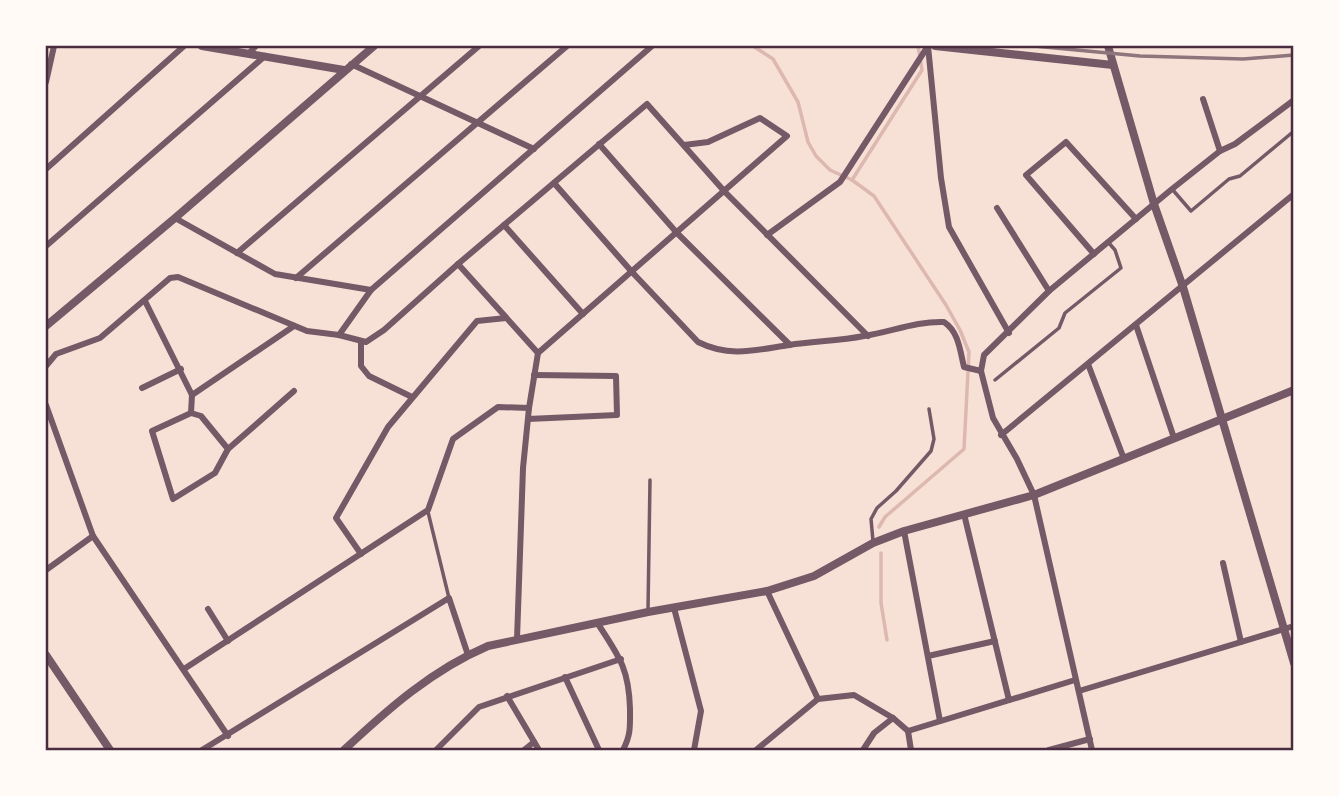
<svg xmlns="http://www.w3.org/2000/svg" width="1339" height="796" font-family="'Open Sans',sans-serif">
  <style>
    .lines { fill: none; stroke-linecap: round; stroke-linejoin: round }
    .stream { stroke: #dcb8b0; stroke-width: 3.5 }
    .service { stroke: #755966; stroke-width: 3.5 }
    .minor { stroke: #755966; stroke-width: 6 }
    .tertiary { stroke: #755966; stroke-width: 8 }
    .rail { stroke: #8f747c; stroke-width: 3.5 }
    .neatline { fill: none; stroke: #4a2c40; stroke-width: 2.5 }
  </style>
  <rect width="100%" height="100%" fill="#f7e1d7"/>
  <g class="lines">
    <g class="stream">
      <polyline points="753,46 773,59 798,102 808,142 816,156 830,170 852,180 874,196 946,305 960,330 969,352 964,449 885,517 879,527"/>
      <polyline points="852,180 922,70 918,46"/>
      <polyline points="881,553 881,603 887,640"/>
    </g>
    <g class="service">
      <polyline points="1172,189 1191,211 1229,179 1240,176 1294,131"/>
      <polyline points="995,380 1059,328 1065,313 1121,268 1115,250 1108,242"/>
      <polyline points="428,512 449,598"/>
      <polyline points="873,541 871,519 877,508 896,491 931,451 934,439 929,409"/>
      <polyline points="648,610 650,480"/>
    </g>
    <g class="minor">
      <polyline points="928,46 941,178 949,227 1009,333"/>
      <polyline points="249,53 256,46"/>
      <polyline points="351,64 534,149"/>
      <polyline points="46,82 54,46"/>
      <polyline points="1203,99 1220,151"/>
      <polyline points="599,144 677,233 790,345"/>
      <polyline points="46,169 184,46"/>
      <path d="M554,183L632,272L698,342C730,358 756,350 789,345C814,341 839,341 864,336C891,332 916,321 944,322C959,332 960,351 964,367L981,371"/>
      <polyline points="997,208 1049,291"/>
      <polyline points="175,218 275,274 371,290"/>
      <polyline points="504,225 583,314"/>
      <polyline points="767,235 840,182 928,46"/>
      <polyline points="46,246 265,56"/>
      <polyline points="237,253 479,46"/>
      <polyline points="1094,254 1026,175 1066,142 1136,219"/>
      <polyline points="458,264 538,353"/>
      <polyline points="296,278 567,46"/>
      <polyline points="145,301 192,395 191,413"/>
      <polyline points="1136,325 1174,438"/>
      <polyline points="339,335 371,290 652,46"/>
      <polyline points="361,341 361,366 369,376 412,397"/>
      <polyline points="1088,364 1124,459"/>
      <polyline points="46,366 56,354 100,338 170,278 178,277 307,331 339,335 366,342 384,330 458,264 647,104 725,192 868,336"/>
      <polyline points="142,388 181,369"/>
      <polyline points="192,395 294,326"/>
      <polyline points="46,405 93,536 228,736"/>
      <polygon points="191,413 201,416 228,449 215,473 173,499 152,431"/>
      <polyline points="528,419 617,415 616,376 534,375"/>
      <polyline points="1001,435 1294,194"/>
      <polyline points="228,449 294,391"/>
      <polyline points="964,514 1009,700"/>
      <polyline points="904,531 940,721"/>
      <polyline points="361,554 336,518 388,427 477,321 506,318"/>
      <polyline points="1223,563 1241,642"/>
      <polyline points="46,570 93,536"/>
      <polyline points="767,591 818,699"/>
      <polyline points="674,608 701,711 694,750"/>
      <polyline points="208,609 228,641"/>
      <path d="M598,624C619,656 629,669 630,709C630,727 631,734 623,750"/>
      <polyline points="517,639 523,468 529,408 538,353 787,136 760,118 708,142 684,145"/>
      <polyline points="928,656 995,641"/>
      <polyline points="184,669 428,510 453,439 498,407 529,408"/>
      <polyline points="565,677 599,750"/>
      <polyline points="1079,691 1294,626"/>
      <polyline points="507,696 539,750"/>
      <polyline points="908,731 1075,680"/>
      <polyline points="202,750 449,598 468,655"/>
      <polyline points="436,750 479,707 621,659"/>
      <polyline points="524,750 534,742"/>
      <polyline points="756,750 818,699 854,695 893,718 908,731 911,750"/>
      <polyline points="863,750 874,733 893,718"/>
      <polyline points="1049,750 1090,739"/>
      <polyline points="1092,750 1034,495 1017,459 993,418 981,371 984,355 1049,291 1172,189 1220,151 1235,144 1294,100"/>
    </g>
    <g class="tertiary">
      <polyline points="202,46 344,70"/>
      <polyline points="935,46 1113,65"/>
      <polyline points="1108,46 1154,204 1183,287 1294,663"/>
      <polyline points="46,326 175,218 374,46"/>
      <polyline points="46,655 110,750"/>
      <path d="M344,750C388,709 432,670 488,646L648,612L767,591L814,576L873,543L904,531L1034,495L1294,390"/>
    </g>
    <polyline class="rail" points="1034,46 1140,56 1243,59 1294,55"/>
  </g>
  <rect width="1339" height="796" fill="none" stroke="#fffaf5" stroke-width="94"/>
  <rect x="47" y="47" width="1245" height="702" class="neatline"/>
</svg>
